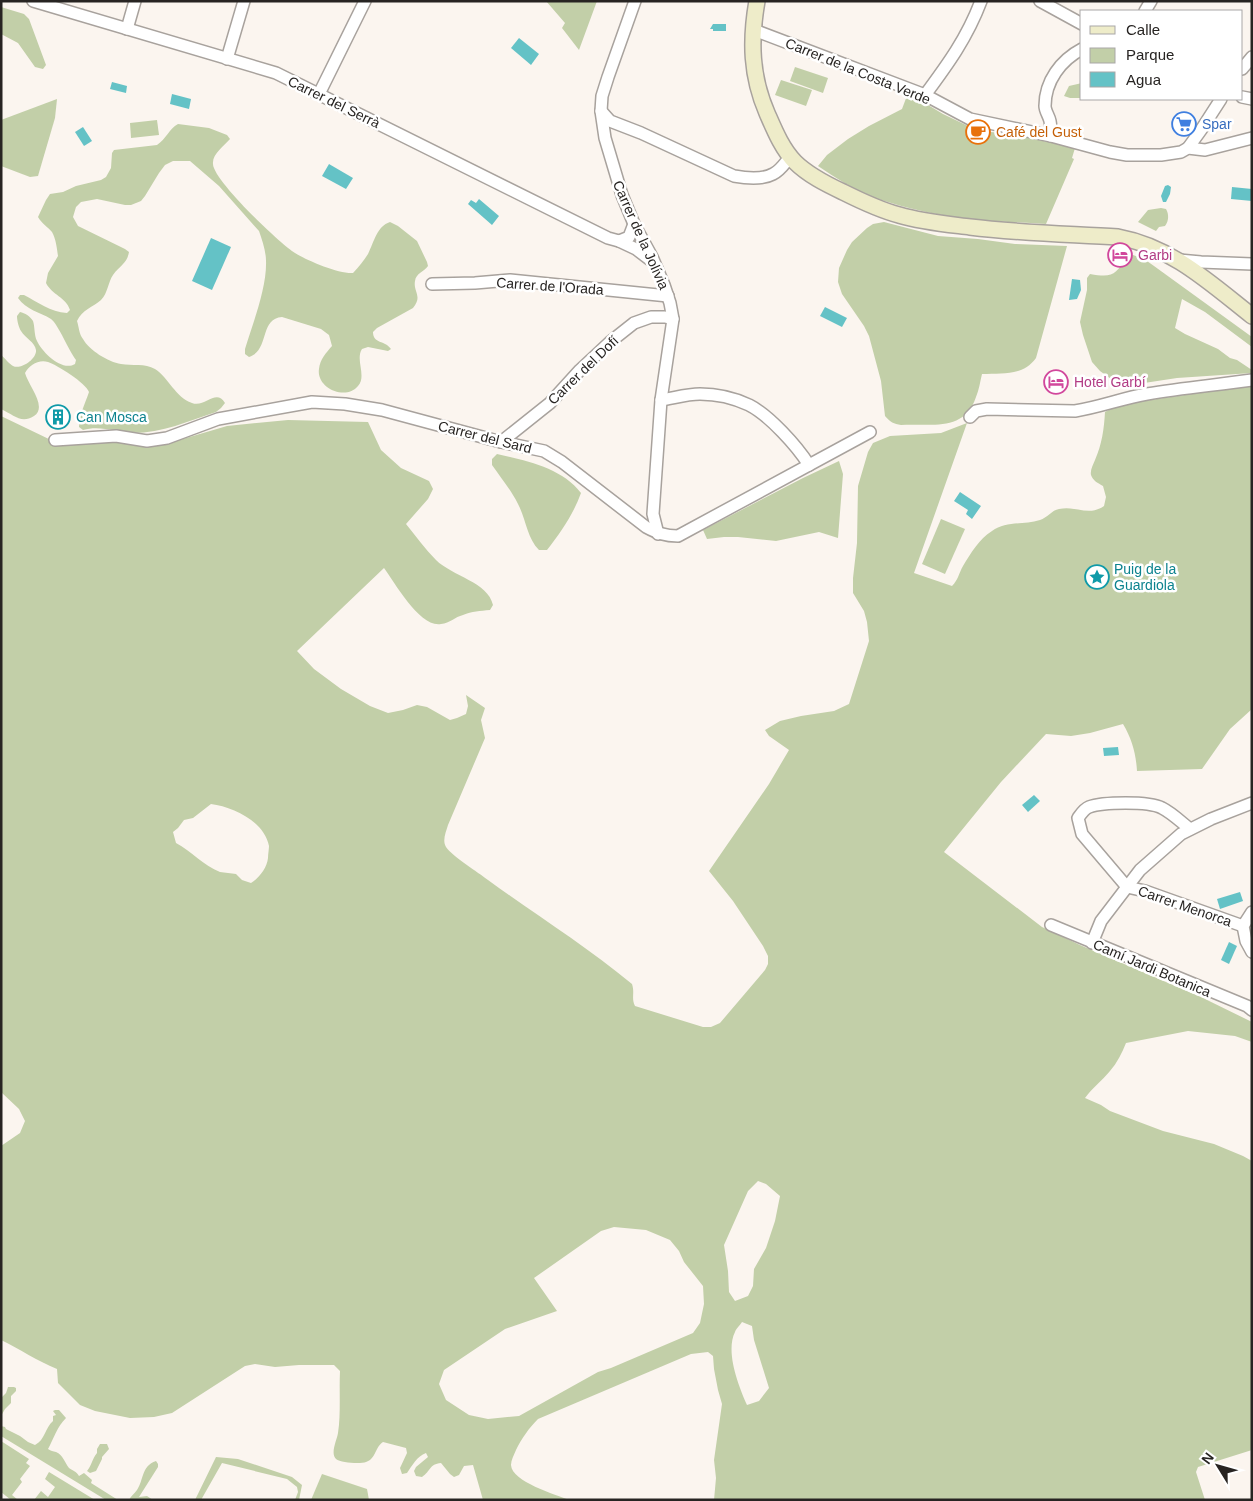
<svg xmlns="http://www.w3.org/2000/svg" width="1253" height="1501" font-family="Arial,sans-serif">
  <style>
    .green { fill: #c2cfa8; fill-rule: evenodd }
    .water { fill: #64c2c6 }
    .lines { fill: none; stroke-linecap: round; stroke-linejoin: round }
    .street-casing { stroke: #a8a29d; stroke-width: 14 }
    .secondary-casing { stroke: #a8a29d; stroke-width: 18 }
    .street { stroke: #fff; stroke-width: 11 }
    .secondary { stroke: #eeecc9; stroke-width: 15 }
    .labels { text-anchor: middle; stroke-width: 5; stroke-linejoin: round; paint-order: stroke }
    .street-label { font-size: 14px; fill: #272422; stroke: #fff }
    .shop-label { font-size: 14px; fill: #366cbe; stroke: #fff; text-anchor: start }
    .food-label { font-size: 14px; fill: #c56008; stroke: #fff; text-anchor: start }
    .hotel-label { font-size: 14px; fill: #b23c85; stroke: #fff; text-anchor: start }
    .culture-label { font-size: 14px; fill: #0d838f; stroke: #fff; text-anchor: start }
  </style>
  <rect width="100%" height="100%" fill="#fbf5ef"/>
  <g class="green">
    <polygon points="546,1 597,1 579,50 562,28 565,23"/>
    <polygon points="1,7 24,14 29,19 46,65 43,69 35,67 18,43 1,34"/>
    <polygon points="795,67 828,78 823,93 790,81"/>
    <polygon points="781,80 812,90 806,106 775,95"/>
    <polygon points="1082,83 1082,98 1070,98 1064,96 1069,86"/>
    <path d="M908,93L943,114L968,126L991,132L1011,134L1075,148L1072,158L1074,159L1046,224C1012,222 976,221 942,215C920,211 896,205 875,198C854,190 836,178 818,166L827,155L848,139L869,126L902,109Z"/>
    <polygon points="57,99 55,118 38,176 30,177 1,166 1,120"/>
    <polygon points="157,120 159,135 131,138 130,123"/>
    <path d="M178,124L209,128L227,135L230,139C224,146 212,154 213,164C213,180 280,244 295,253C308,261 339,274 353,273C359,267 364,260 368,254C374,242 377,226 390,222L398,226L417,241L427,262L428,266C424,272 416,273 415,281C413,292 423,296 413,308L377,328L373,332C373,344 385,340 391,349L388,351L368,347L362,349C355,360 367,376 358,386C346,401 316,388 319,369C320,359 326,353 332,346L329,335L321,329L282,317C259,319 270,350 249,357L245,354V349C253,323 267,287 266,261C266,251 262,240 259,231L219,186L190,161H173L165,165L159,173L145,196L141,201L131,205H125L97,199L81,202L76,207L73,217L78,226L125,249L129,252C127,264 120,265 113,275C108,282 108,293 101,300C93,307 82,310 77,321C79,327 79,334 83,339C89,350 108,362 121,364C132,366 145,363 155,369C169,378 175,397 192,403C205,408 216,388 225,403L221,408L216,412C189,421 162,433 133,433C116,432 100,425 83,430L79,427C79,415 85,404 89,392C86,383 57,365 48,362C39,359 29,365 25,373C28,385 48,407 34,416C21,424 14,415 1,409V355C5,358 9,364 13,366C21,370 37,359 36,350C35,342 25,338 21,331C19,328 17,321 17,316L20,312C25,313 30,316 33,321C35,327 34,335 37,341C42,352 62,372 75,364L76,360C69,351 58,324 51,319C40,312 26,310 18,298L20,295H24C38,302 50,312 67,313L70,310C66,297 52,295 46,283L48,273L58,256C57,249 56,239 52,232C48,227 42,224 38,217L46,200L50,194L63,192L76,186L101,180L106,177L111,168L112,153L114,150L157,145C166,139 169,129 178,124Z"/>
    <path d="M1161,208L1166,209C1169,214 1169,221 1165,226L1159,227L1156,231L1138,222L1148,210Z"/>
    <path d="M884,222L938,236L978,239L1015,244L1067,246L1036,358C1023,376 1003,373 982,374C980,382 979,390 976,397C964,433 930,423 901,425C894,424 890,422 885,416L881,381L869,336L864,326L842,294L838,282L839,268L847,250L852,242L867,228L873,224Z"/>
    <path d="M1133,255L1144,259L1154,266L1252,337V347L1205,312L1182,299L1175,328L1185,334L1218,349L1230,358L1237,360L1252,370V373L1177,378L1131,385L1120,384L1111,379L1100,371L1092,362L1083,335L1080,322L1087,290V278L1090,274C1113,278 1115,275 1127,257Z"/>
    <path d="M1252,385V709L1230,729L1202,769L1137,771C1136,754 1132,739 1123,724L1090,733L1071,736L1046,734L1001,782L944,852L1042,927L1080,945L1203,998L1252,1022V1042L1235,1036L1188,1031L1126,1043C1122,1053 1117,1063 1110,1071C1102,1081 1092,1088 1085,1098L1101,1105L1110,1111L1163,1131L1214,1144L1243,1156L1252,1161V1450L1198,1467L1196,1472L1205,1500H714L716,1478L714,1460L722,1404L718,1390L714,1369L713,1356L708,1352L691,1354L538,1419C529,1428 522,1438 516,1450C514,1455 511,1460 511,1465C512,1482 555,1494 569,1500H483L473,1465L464,1466L459,1475L454,1477L450,1474L441,1463C429,1464 431,1471 422,1477L416,1476L414,1471L416,1467L428,1457L426,1453C417,1456 412,1466 407,1473L402,1474L400,1468L407,1453L406,1448L383,1442C375,1447 376,1459 366,1462C361,1464 341,1463 336,1459C330,1453 337,1440 338,1433C341,1413 339,1391 340,1371L334,1365H299L275,1367L255,1364L245,1366L172,1413L154,1417L130,1418L95,1411L80,1405L58,1383L57,1369C37,1361 20,1349 1,1340V1146L20,1133L25,1121L19,1109L1,1092V416L53,441H176L227,426L267,422L288,420L368,422L381,450L401,468L429,481L433,489L428,499L406,524C416,536 425,549 436,560C452,576 488,582 493,605L490,610C480,611 472,611 463,615C455,617 450,623 441,624C420,628 395,583 384,568L297,651L314,669L341,689L370,706L388,713L403,710L417,705L427,707L450,720L457,718L466,714L468,706L466,695L485,708L481,720L485,738L448,825C446,832 442,840 446,847C453,857 478,872 488,880C536,915 586,946 632,984C635,993 631,998 635,1006L703,1027H711L720,1023L765,970L768,964V956L763,946L733,901L709,871L769,784L789,750L769,736L765,730L780,721L801,716L834,711L849,704L869,641L867,622L864,611L853,593V578L857,543L858,486L868,452L873,443L890,436L941,433L967,423L914,573L952,586C958,580 959,573 963,566C971,553 979,539 992,531C1006,521 1024,525 1040,520C1047,518 1052,510 1059,509C1076,505 1088,517 1104,506L1106,497L1103,486C1098,483 1093,481 1091,475C1090,470 1093,465 1095,460C1102,444 1104,429 1105,412L1118,405L1137,402ZM211,804C233,807 264,821 269,846C269,849 268,854 268,858C267,868 259,878 251,883L242,880L236,874C231,873 225,873 220,872C204,866 191,851 176,843L173,832L178,828L184,820L193,818ZM758,1181L766,1184L780,1196L775,1221L766,1248L754,1269L753,1286L748,1296L735,1301L729,1292L728,1271L724,1245L748,1191ZM614,1227L646,1230L670,1240L679,1251L684,1262L703,1286L704,1304L700,1323L693,1333L611,1368L598,1372L519,1416L488,1419L469,1415L446,1400L439,1384L444,1370L505,1329L557,1311L534,1278L601,1231ZM742,1322L752,1326L754,1340L769,1388L759,1401L747,1405C739,1387 725,1352 735,1332C736,1329 740,1325 742,1322Z"/>
    <path d="M497,454C527,461 562,468 581,493C573,515 561,532 547,550H539C527,538 526,519 518,504C511,490 501,478 492,465V459Z"/>
    <polygon points="839,461 843,474 838,538 819,532 776,541 738,537 724,537 707,539 703,530 803,478"/>
    <polygon points="941,519 965,529 945,574 922,564"/>
    <polygon points="14,1387 16,1388 16,1391 11,1396 11,1403 5,1409 1,1416 1,1398 6,1393 8,1387"/>
    <path d="M55,1410H59L66,1418C57,1427 54,1438 48,1449C51,1451 53,1451 56,1452C63,1455 65,1463 69,1468C73,1471 76,1471 79,1476L84,1473L92,1480L91,1483L118,1500H106L1,1436V1426L5,1427L6,1429L20,1436L28,1442L35,1445C45,1440 45,1428 53,1421V1416L56,1415L53,1411Z"/>
    <polygon points="1,1441 29,1459 26,1463 30,1466 20,1479 22,1482 12,1495 18,1500 11,1500 1,1492"/>
    <path d="M100,1444H107L109,1449L102,1457V1459L96,1471L90,1473L87,1471C92,1465 92,1459 97,1453V1449Z"/>
    <polygon points="216,1457 238,1459 292,1477 302,1485 299,1500 295,1500 298,1492 297,1487 287,1479 222,1463 201,1500 195,1500"/>
    <path d="M156,1461L158,1464V1467L139,1497L147,1496L153,1500H129C131,1496 134,1494 137,1490C144,1480 141,1466 156,1461Z"/>
    <polygon points="49,1472 95,1500 34,1500 41,1491 48,1497 55,1487 45,1479"/>
    <polygon points="322,1474 367,1489 369,1500 311,1500"/>
  </g>
  <g class="water">
    <polygon points="713,24 726,24 726,31 713,31 713,29 710,29"/>
    <polygon points="519,38 539,54 531,65 511,48"/>
    <polygon points="112,82 127,86 126,93 110,89"/>
    <polygon points="172,94 191,99 189,109 170,104"/>
    <polygon points="83,127 92,141 84,146 75,132"/>
    <polygon points="329,164 353,178 346,189 322,176"/>
    <polygon points="1168,185 1171,187 1170,194 1166,202 1163,202 1161,196 1165,186"/>
    <polygon points="1232,187 1252,189 1252,201 1231,199"/>
    <polygon points="479,199 499,216 492,225 468,204 471,200 476,203"/>
    <polygon points="211,238 231,247 212,290 192,281"/>
    <polygon points="1072,279 1080,280 1081,290 1077,299 1069,300"/>
    <polygon points="825,307 847,318 842,327 820,316"/>
    <polygon points="960,492 981,506 972,519 966,514 968,510 954,501"/>
    <polygon points="1118,747 1119,755 1104,756 1103,748"/>
    <polygon points="1034,795 1040,801 1028,812 1022,805"/>
    <polygon points="1240,892 1243,901 1220,909 1217,899"/>
    <polygon points="1229,942 1237,946 1229,964 1221,960"/>
  </g>
  <g class="lines">
    <g class="street-casing">
      <g id="street">
        <polyline points="33,1 276,73 608,238 619,241 629,237 634,224"/>
        <polyline points="635,1 608,77 602,96 601,111 605,138 622,195 634,224 652,257 664,285 670,303 673,319 661,400 653,514 658,534"/>
        <polyline points="1040,1 1082,24"/>
        <polyline points="1145,11 1151,1"/>
        <polyline points="127,29 135,1"/>
        <polyline points="754,30 925,95 970,119 1051,136 1110,152 1127,155 1161,155 1181,152 1188,148 1205,150 1252,138"/>
        <polyline points="227,59 244,1"/>
        <polyline points="1242,69 1252,57"/>
        <polyline points="319,94 365,1"/>
        <path d="M925,95C948,64 967,38 981,1"/>
        <polyline points="1242,97 1252,99"/>
        <path d="M601,111L610,121L641,133L734,176C745,178 762,180 773,174C780,171 785,163 790,157"/>
        <path d="M1051,136C1051,131 1051,126 1050,121C1049,116 1045,111 1045,106C1045,81 1061,60 1082,49"/>
        <polyline points="1188,148 1201,130 1221,99"/>
        <polyline points="619,241 636,249 653,262"/>
        <polyline points="1179,260 1201,262 1252,264"/>
        <polyline points="432,284 475,283 510,280 668,296"/>
        <path d="M661,400C674,398 687,394 700,394C717,394 734,398 749,405C769,415 797,446 809,465"/>
        <path d="M970,417L976,411L987,409L1075,411C1100,407 1123,398 1147,394C1182,388 1217,385 1252,380"/>
        <path d="M55,440L116,436L147,441L167,438L218,419L312,402L345,404L382,410L501,442L544,451L562,462L646,527C657,533 665,536 678,536L870,432"/>
        <polyline points="501,442 550,403 580,370 610,342 634,323 651,317 665,317 673,319"/>
        <path d="M1190,829C1181,822 1172,813 1162,808C1149,801 1102,802 1089,807C1084,809 1081,814 1078,818L1082,834L1127,887L1145,891L1243,926"/>
        <polyline points="1252,912 1243,926 1246,941 1252,952"/>
        <polyline points="1051,925 1247,1006 1252,1010"/>
        <polyline points="1092,943 1101,921 1140,870 1181,834 1211,819 1252,803"/>
      </g>
    </g>
    <g class="secondary-casing">
      <path id="secondary" d="M757,1C750,41 751,76 767,113C774,129 782,149 795,162C808,175 826,184 843,192C861,201 880,210 899,215C923,222 946,224 970,227C1019,233 1069,234 1118,237C1172,247 1210,283 1252,316"/>
    </g>
    <use href="#street" class="street"/>
    <use href="#secondary" class="secondary"/>
  </g>
  <defs>
    <g id="supermarket-ring" transform="scale(1.25)"><circle r="9.5" fill="#fff" stroke="#3f7fe0" stroke-width="1.5"/><path d="M-6-5.5h2.5l.6 2H6L4.5 2H-2.5L-4.4-4H-6ZM-1.5 3.2a1.3 1.3 0 1 0 .1 0ZM3 3.2a1.3 1.3 0 1 0 .1 0Z" fill="#3f7fe0"/></g>
    <g id="cafe-ring" transform="scale(1.25)"><circle r="9.5" fill="#fff" stroke="#e8710a" stroke-width="1.5"/><path d="M-5.5-4.5H6V0H3Q3 3.5 0 3.5H-2.5Q-5.5 3.5-5.5 0ZM3-3.2v2h1.7v-2ZM-6 4.5H4V6H-6Z" fill="#e8710a"/></g>
    <g id="hotel-ring" transform="scale(1.25)"><circle r="9.5" fill="#fff" stroke="#d1479c" stroke-width="1.5"/><path d="M-6-4.5h1.5V1H6V5H4.5V3h-9V5H-6ZM-4 0a1.8 1.8 0 1 1 3.6 0ZM.5 0V-2.5h3Q6-2.5 6 0Z" fill="#d1479c"/></g>
    <g id="building-ring" transform="scale(1.25)"><circle r="9.5" fill="#fff" stroke="#0f9aa8" stroke-width="1.5"/><path d="M-4-6H4V6H1V3H-1V6H-4ZM-2.5-4.3h1.7v1.8h-1.7ZM.8-4.3h1.7v1.8H.8ZM-2.5-1h1.7V.8h-1.7ZM.8-1h1.7V.8H.8Z" fill="#0f9aa8"/></g>
    <g id="sight-ring" transform="scale(1.25)"><circle r="9.5" fill="#fff" stroke="#0f9aa8" stroke-width="1.5"/><path d="M0-6L1.8-2.2L6-1.7L2.9 1.2L3.7 5.4L0 3.3L-3.7 5.4L-2.9 1.2L-6-1.7L-1.8-2.2Z" fill="#0f9aa8"/></g>
  </defs>
  <g fill-rule="evenodd">
    <use href="#supermarket-ring" x="1184" y="124"/>
    <use href="#cafe-ring" x="978" y="132"/>
    <use href="#hotel-ring" x="1120" y="255"/>
    <use href="#hotel-ring" x="1056" y="382"/>
    <use href="#building-ring" x="58" y="417"/>
    <use href="#sight-ring" x="1097" y="577"/>
  </g>
  <g class="labels">
    <g class="street-label">
      <text transform="translate(858 71) rotate(22)" y="5">Carrer de la Costa Verde</text>
      <text transform="translate(334 102) rotate(26)" y="5">Carrer del Serrà</text>
      <text transform="translate(641 235) rotate(66)" y="5">Carrer de la Jolívia</text>
      <text transform="translate(550 286) rotate(4)" y="5">Carrer de l'Orada</text>
      <text transform="translate(583 370) rotate(-44)" y="5">Carrer del Dofí</text>
      <text transform="translate(485 437) rotate(14)" y="5">Carrer del Sard</text>
      <text transform="translate(1185 906) rotate(19)" y="5">Carrer Menorca</text>
      <text transform="translate(1152 968) rotate(23)" y="5">Camí Jardi Botanica</text>
    </g>
    <g class="shop-label">
      <text x="1202" y="129">Spar</text>
    </g>
    <g class="food-label">
      <text x="996" y="137">Café del Gust</text>
    </g>
    <g class="hotel-label">
      <text x="1138" y="260">Garbi</text>
      <text x="1074" y="387">Hotel Garbí</text>
    </g>
    <g class="culture-label">
      <text x="76" y="422">Can Mosca</text>
      <text x="1114" y="574">Puig de la<tspan x="1114" dy="16">Guardiola</tspan></text>
    </g>
  </g>
  <rect width="1253" height="1501" fill="none" stroke="#272422" stroke-width="5"/>
  <rect x="1080" y="10" width="162" height="90" fill="#ffffff" stroke="#a9a7a7"/>
  <rect x="1090" y="26" width="25" height="8" fill="#eeecc9" stroke="#a9a7a7"/>
  <text x="1126" y="35" font-size="15" fill="#272422">Calle</text>
  <rect x="1090" y="48" width="25" height="15" fill="#c2cfa8" stroke="#a9a7a7"/>
  <text x="1126" y="60" font-size="15" fill="#272422">Parque</text>
  <rect x="1090" y="72" width="25" height="15" fill="#64c2c6" stroke="#a9a7a7"/>
  <text x="1126" y="85" font-size="15" fill="#272422">Agua</text>
  <g transform="translate(1218 1466) rotate(307)" stroke="#ffffff" stroke-width="4" paint-order="stroke">
  <path d="M0-4L9 19L0 12L-9 19Z" fill="#272422"/>
  <text y="-8" font-size="14" font-weight="bold" text-anchor="middle" fill="#272422">N</text>
  </g>
</svg>
